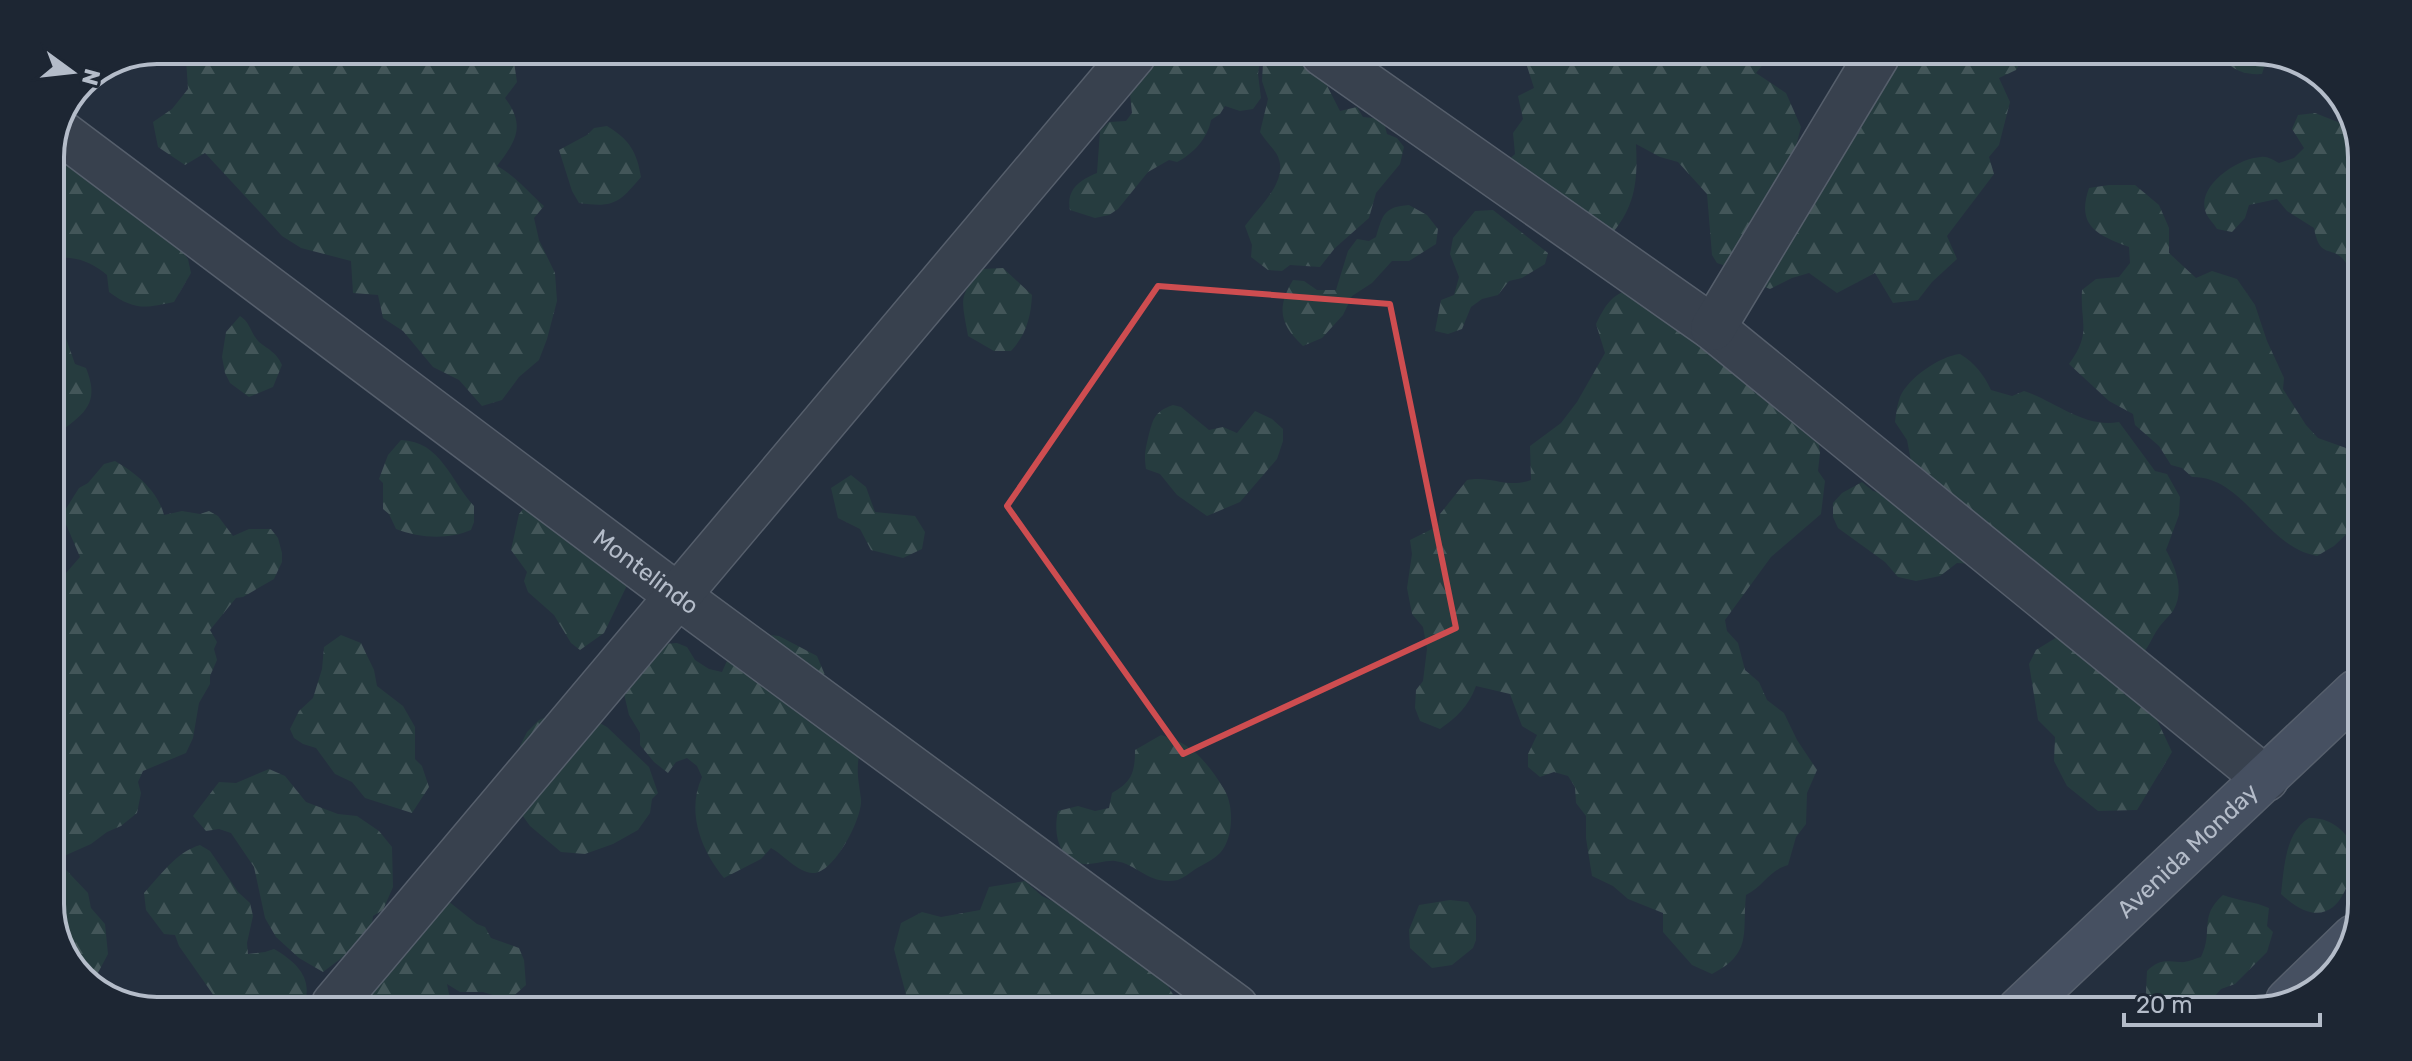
<svg xmlns="http://www.w3.org/2000/svg" width="2412" height="1061" font-family="Rubik,sans-serif">
  <style>
    .forest { fill: url(#forest-firs) }
    .lines { fill: none; stroke-linecap: round; stroke-linejoin: round }
    .street-casing { stroke: #565f6c; stroke-width: 47 }
    .secondary-casing { stroke: #565f6c; stroke-width: 47 }
    .street { stroke: #38414e; stroke-width: 44 }
    .secondary { stroke: #465061; stroke-width: 44 }
    .marked { fill: none; stroke: #ce4d50; stroke-width: 6; stroke-linejoin: round }
    .labels { text-anchor: middle; stroke-width: 8; stroke-linejoin: round; paint-order: stroke }
    .street-label { font-size: 24px; fill: #b4bcc9; stroke: #1d2633 }
    .rim { fill: none; stroke: #b4bcc9; stroke-width: 4 }
  </style>
  <defs>
    <pattern id="forest-firs" width="22" height="20" patternUnits="userSpaceOnUse" patternTransform="scale(2)"><rect width="22" height="20" fill="#263c3f"/><path d="M5 1l3.5 6h-7zM16 11l3.5 6h-7z" fill="#435659"/></pattern>
  </defs>
  <rect width="100%" height="100%" fill="#242f3e"/>
  <g class="forest">
    <path d="M211,50L516,51L514,62L517,82L505,98C526,126 516,141 497,166C516,176 528,192 544,206L534,218L539,240L555,273L557,301L547,339L539,360L519,377L502,400L482,406L459,380L433,367L403,331L383,318L378,295L353,293L351,261L301,248L282,236L205,153L185,165L158,147L153,122L172,109L188,89L186,59L216,58Z"/>
    <path d="M1149,54H1261L1258,74L1261,98L1253,109L1240,111L1225,106L1220,114L1211,120C1208,138 1193,154 1177,162L1169,160L1148,172L1118,209L1109,215L1095,218L1070,210C1066,189 1080,180 1097,173L1100,131L1109,122L1126,121L1132,113L1129,85Z"/>
    <path d="M1530,55L1770,56L1756,73L1786,93L1801,127L1791,166L1726,266L1717,263L1712,255L1707,194L1678,162L1660,157L1636,144C1638,183 1635,208 1609,237L1506,162L1515,154L1513,133L1523,119L1518,96L1534,88L1526,63Z"/>
    <polygon points="1905,57 2024,57 2016,70 1999,78 2010,102 1999,145 1989,157 1994,174 1947,236 1957,259 1932,282 1918,300 1893,303 1875,273 1837,293 1809,273 1792,278 1770,289 1757,284 1886,60 1903,59"/>
    <path d="M2223,58H2267L2262,74C2246,75 2233,71 2223,58Z"/>
    <path d="M1304,62L1320,72L1340,111L1357,107L1363,117L1383,119L1387,134L1397,138L1404,147L1400,164L1376,193L1369,218L1335,248L1320,267L1290,265L1282,271L1268,270L1251,257L1252,245L1245,226C1259,207 1292,178 1276,153C1271,146 1265,140 1260,132L1268,99L1262,81L1263,63Z"/>
    <path d="M2315,113L2353,128L2362,150L2360,292C2355,283 2352,271 2346,263C2333,243 2320,262 2314,228L2287,211L2277,199L2249,205L2245,218L2232,232L2217,229C2214,224 2208,218 2206,213C2195,186 2238,158 2261,157C2267,156 2273,160 2279,163L2294,158L2304,148L2292,129L2298,115Z"/>
    <path d="M607,126C629,139 637,152 641,177C619,203 614,208 579,203L572,191L559,150L587,135L594,128Z"/>
    <path d="M50,151L181,250L188,259L191,273L174,302C145,308 135,311 109,292L107,275C97,266 83,259 70,258C62,257 58,259 50,256Z"/>
    <path d="M2109,185H2135L2159,205L2169,228V253L2196,278L2212,271L2237,279L2255,305L2267,341L2284,378L2283,389L2306,425L2318,438L2346,448L2359,460L2358,542L2352,529L2334,546L2317,556C2311,554 2304,553 2299,550C2261,532 2238,476 2192,477L2182,468L2171,465L2159,446L2135,425L2133,414L2109,401L2069,364C2092,333 2080,324 2082,290L2096,279L2119,277L2130,263L2129,247C2097,235 2076,226 2089,188Z"/>
    <path d="M1409,205L1427,215L1438,229L1436,244L1409,261H1392L1372,283L1352,296L1343,315L1322,338L1303,346C1280,325 1276,308 1293,280L1304,281L1317,290H1336L1348,251L1357,239L1369,241L1376,237C1383,214 1384,207 1409,205Z"/>
    <polygon points="1493,210 1548,253 1545,264 1522,278 1509,281 1498,295 1482,299 1471,307 1462,329 1448,334 1435,331 1441,300 1454,295 1459,277 1450,254 1453,238 1475,211"/>
    <path d="M1003,268L1032,295C1031,317 1026,335 1011,351H994L968,336C962,299 957,297 983,269Z"/>
    <path d="M1632,289L1818,436L1820,453L1818,471L1825,481L1821,514L1771,557L1725,620L1727,631L1738,643L1745,670L1759,682L1767,700L1784,713L1797,740L1817,770L1807,793L1806,824L1796,837L1788,865C1768,871 1765,885 1746,895C1742,933 1753,953 1712,974L1692,965L1663,932V913L1628,899L1613,886L1592,876L1586,838V816L1576,803L1575,787L1568,776L1554,772L1540,777L1528,767V754L1537,735L1522,726L1510,694L1476,686C1468,707 1457,717 1440,729L1420,721L1415,708L1416,690L1423,681L1427,649L1423,627L1412,614L1407,588L1412,554L1410,540L1438,526L1440,514L1467,480C1492,475 1506,489 1531,480L1530,446L1561,423L1577,402L1605,353L1596,324C1605,306 1611,294 1632,289Z"/>
    <path d="M240,316C250,322 251,334 259,342C269,350 276,352 282,365L273,387L249,397L230,383L225,373L222,357L226,332Z"/>
    <path d="M50,319L62,327L75,364L86,368C98,398 90,410 65,428L50,421Z"/>
    <path d="M1960,354C1975,363 1984,375 1991,390L2012,396L2024,391C2057,402 2083,428 2119,422L2155,471L2167,474L2180,497L2179,515L2166,550C2176,569 2185,591 2173,611C2169,616 2164,621 2160,626C2151,638 2151,645 2139,658L1911,461L1907,440L1895,422C1896,414 1897,405 1900,397C1908,378 1940,356 1960,354Z"/>
    <path d="M1173,405L1181,407L1209,430L1223,427L1237,433L1255,411L1272,419L1283,429V441L1277,459L1240,502L1207,516L1177,495L1160,474L1146,469C1144,456 1145,451 1148,438C1153,420 1153,412 1173,405Z"/>
    <path d="M401,440C441,441 451,482 474,506V522L471,530C448,540 419,538 396,529L389,514L383,509V483L379,479L388,455Z"/>
    <path d="M115,461C136,473 158,491 164,515L182,511L200,514L209,511L218,516L233,536L249,529H271L278,538L282,553V562L274,579L243,597L236,598L210,630L217,642L214,649L217,660L210,676V684L199,703L193,738L186,753L143,771L138,782L141,793L137,813L121,826L107,832L91,844L64,856L51,854L88,893L91,908L105,924L108,954L92,984L72,969L50,911V597L59,581L80,557L62,515L79,488L88,483L104,464Z"/>
    <polygon points="851,475 866,487 875,512 915,516 925,532 922,549 903,558 871,550 860,529 838,518 831,488"/>
    <polygon points="1862,482 1873,491 1882,493 1975,564 1957,563 1940,576 1916,581 1898,577 1885,562 1838,528 1833,517 1833,503 1842,493"/>
    <polygon points="528,503 632,575 604,633 580,650 571,643 554,615 528,592 524,581 527,572 511,550 519,514"/>
    <path d="M761,634L779,636L817,656L859,756C856,772 859,783 861,799C863,817 834,874 813,873C797,872 784,855 771,848L761,859L724,878C701,850 686,812 702,777L697,766L687,758L676,762L668,773L654,762L640,745V733L629,715L624,694L650,645L677,643L687,647L695,660L709,669L722,672L730,654Z"/>
    <polygon points="2062,634 2112,675 2125,695 2136,700 2157,720 2172,752 2137,810 2098,811 2067,786 2054,761 2055,737 2038,720 2029,664 2036,650"/>
    <polygon points="341,635 361,643 374,670 377,686 403,706 415,727 415,759 422,766 429,787 412,813 365,798 352,782 335,774 316,748 303,744 294,738 290,729 299,711 313,698 322,669 324,647"/>
    <polygon points="551,715 589,717 607,727 649,767 658,793 652,799 650,813 638,830 613,844 585,854 561,852 530,826 515,805 513,786 520,746 527,732 539,720"/>
    <path d="M1161,735C1192,743 1207,762 1224,789C1234,805 1234,838 1220,853C1213,860 1202,865 1194,870C1190,873 1183,878 1178,880C1149,886 1138,864 1115,861C1105,860 1094,865 1084,864C1058,860 1053,833 1058,811L1078,806L1095,811L1109,808L1112,793C1132,782 1135,772 1135,750Z"/>
    <polygon points="269,769 285,776 306,802 338,814 357,816 379,831 392,847 393,887 383,910 373,916 371,933 367,939 323,972 299,958 276,937 265,918 254,867 231,833 219,829 206,831 193,816 219,782 236,783"/>
    <path d="M2309,818C2331,818 2342,828 2355,847C2352,893 2330,940 2281,894C2284,869 2285,832 2309,818Z"/>
    <path d="M200,845L210,851L238,892L250,903L253,916L247,943L248,954L265,952L274,949C295,961 314,978 304,1004L219,1003L179,946L175,935L164,934L146,910L144,893C160,876 176,852 200,845Z"/>
    <path d="M1025,881L1042,896L1062,906L1076,902C1103,926 1171,972 1178,1007L1007,1006L999,1002L994,1006H909L894,949L901,923L922,912L941,917L980,910L989,887Z"/>
    <path d="M2223,895C2239,901 2253,901 2269,908L2267,926L2273,932L2267,952L2235,984L2221,989L2202,1011H2145L2147,971C2159,959 2165,961 2180,962C2186,963 2194,959 2201,957C2214,931 2198,917 2223,895Z"/>
    <polygon points="443,897 477,924 485,927 491,938 519,948 524,960 526,985 509,1000 483,992 460,992 447,984 451,1004 348,1004"/>
    <polygon points="1450,900 1468,902 1476,916 1476,940 1473,948 1452,965 1432,968 1410,948 1409,930 1419,905"/>
    <polygon points="1895,996 1909,1001 1915,1010 1880,1010 1887,1000"/>
  </g>
  <g class="lines">
    <g class="street-casing">
      <g id="street">
        <polyline points="1323,54 1713,328 2266,779"/>
        <path id="s1" d="M59,131L678,596L1236,1007"/>
        <polyline points="1713,328 1877,56"/>
        <polyline points="334,1004 1134,54"/>
      </g>
    </g>
    <g class="secondary-casing">
      <g id="secondary">
        <polyline points="2288,1001 2354,937"/>
        <path id="s2" d="M2019,1010L2356,692"/>
      </g>
    </g>
    <use href="#street" class="street"/>
    <use href="#secondary" class="secondary"/>
  </g>
  <path class="marked" d="M1158,286L1390,304L1456,628L1183,754L1007,506Z"/>
  <g class="labels">
    <g class="street-label">
      <text dy="8" stroke="none"><textPath href="#s1" startOffset="734">Montelindo</textPath></text>
      <text dy="8" stroke="none"><textPath href="#s2" startOffset="232">Avenida Monday</textPath></text>
    </g>
  </g>
  <path d="M0 0H2412V1061H0ZM157 64H2255A93 93 0 0 1 2348 157V904A93 93 0 0 1 2255 997H157A93 93 0 0 1 64 904V157A93 93 0 0 1 157 64Z" fill="#1d2633" fill-rule="evenodd"/>
  <path class="rim" d="M157 64H2255A93 93 0 0 1 2348 157V904A93 93 0 0 1 2255 997H157A93 93 0 0 1 64 904V157A93 93 0 0 1 157 64Z"/>
  <g transform="translate(72 72) rotate(105)" stroke="#1d2633" stroke-width="6" paint-order="stroke">
  <path d="M0-6L14 30L0 20L-14 30Z" fill="#b4bcc9"/>
  <text y="-12" font-size="22" font-weight="bold" text-anchor="middle" fill="#b4bcc9">N</text>
  </g>
  <path d="M2124 1013v12h196v-12" fill="none" stroke="#b4bcc9" stroke-width="4"/>
  <text x="2136" y="1013" font-size="24" fill="#b4bcc9" stroke="#1d2633" stroke-width="6" paint-order="stroke">20 m</text>
</svg>
